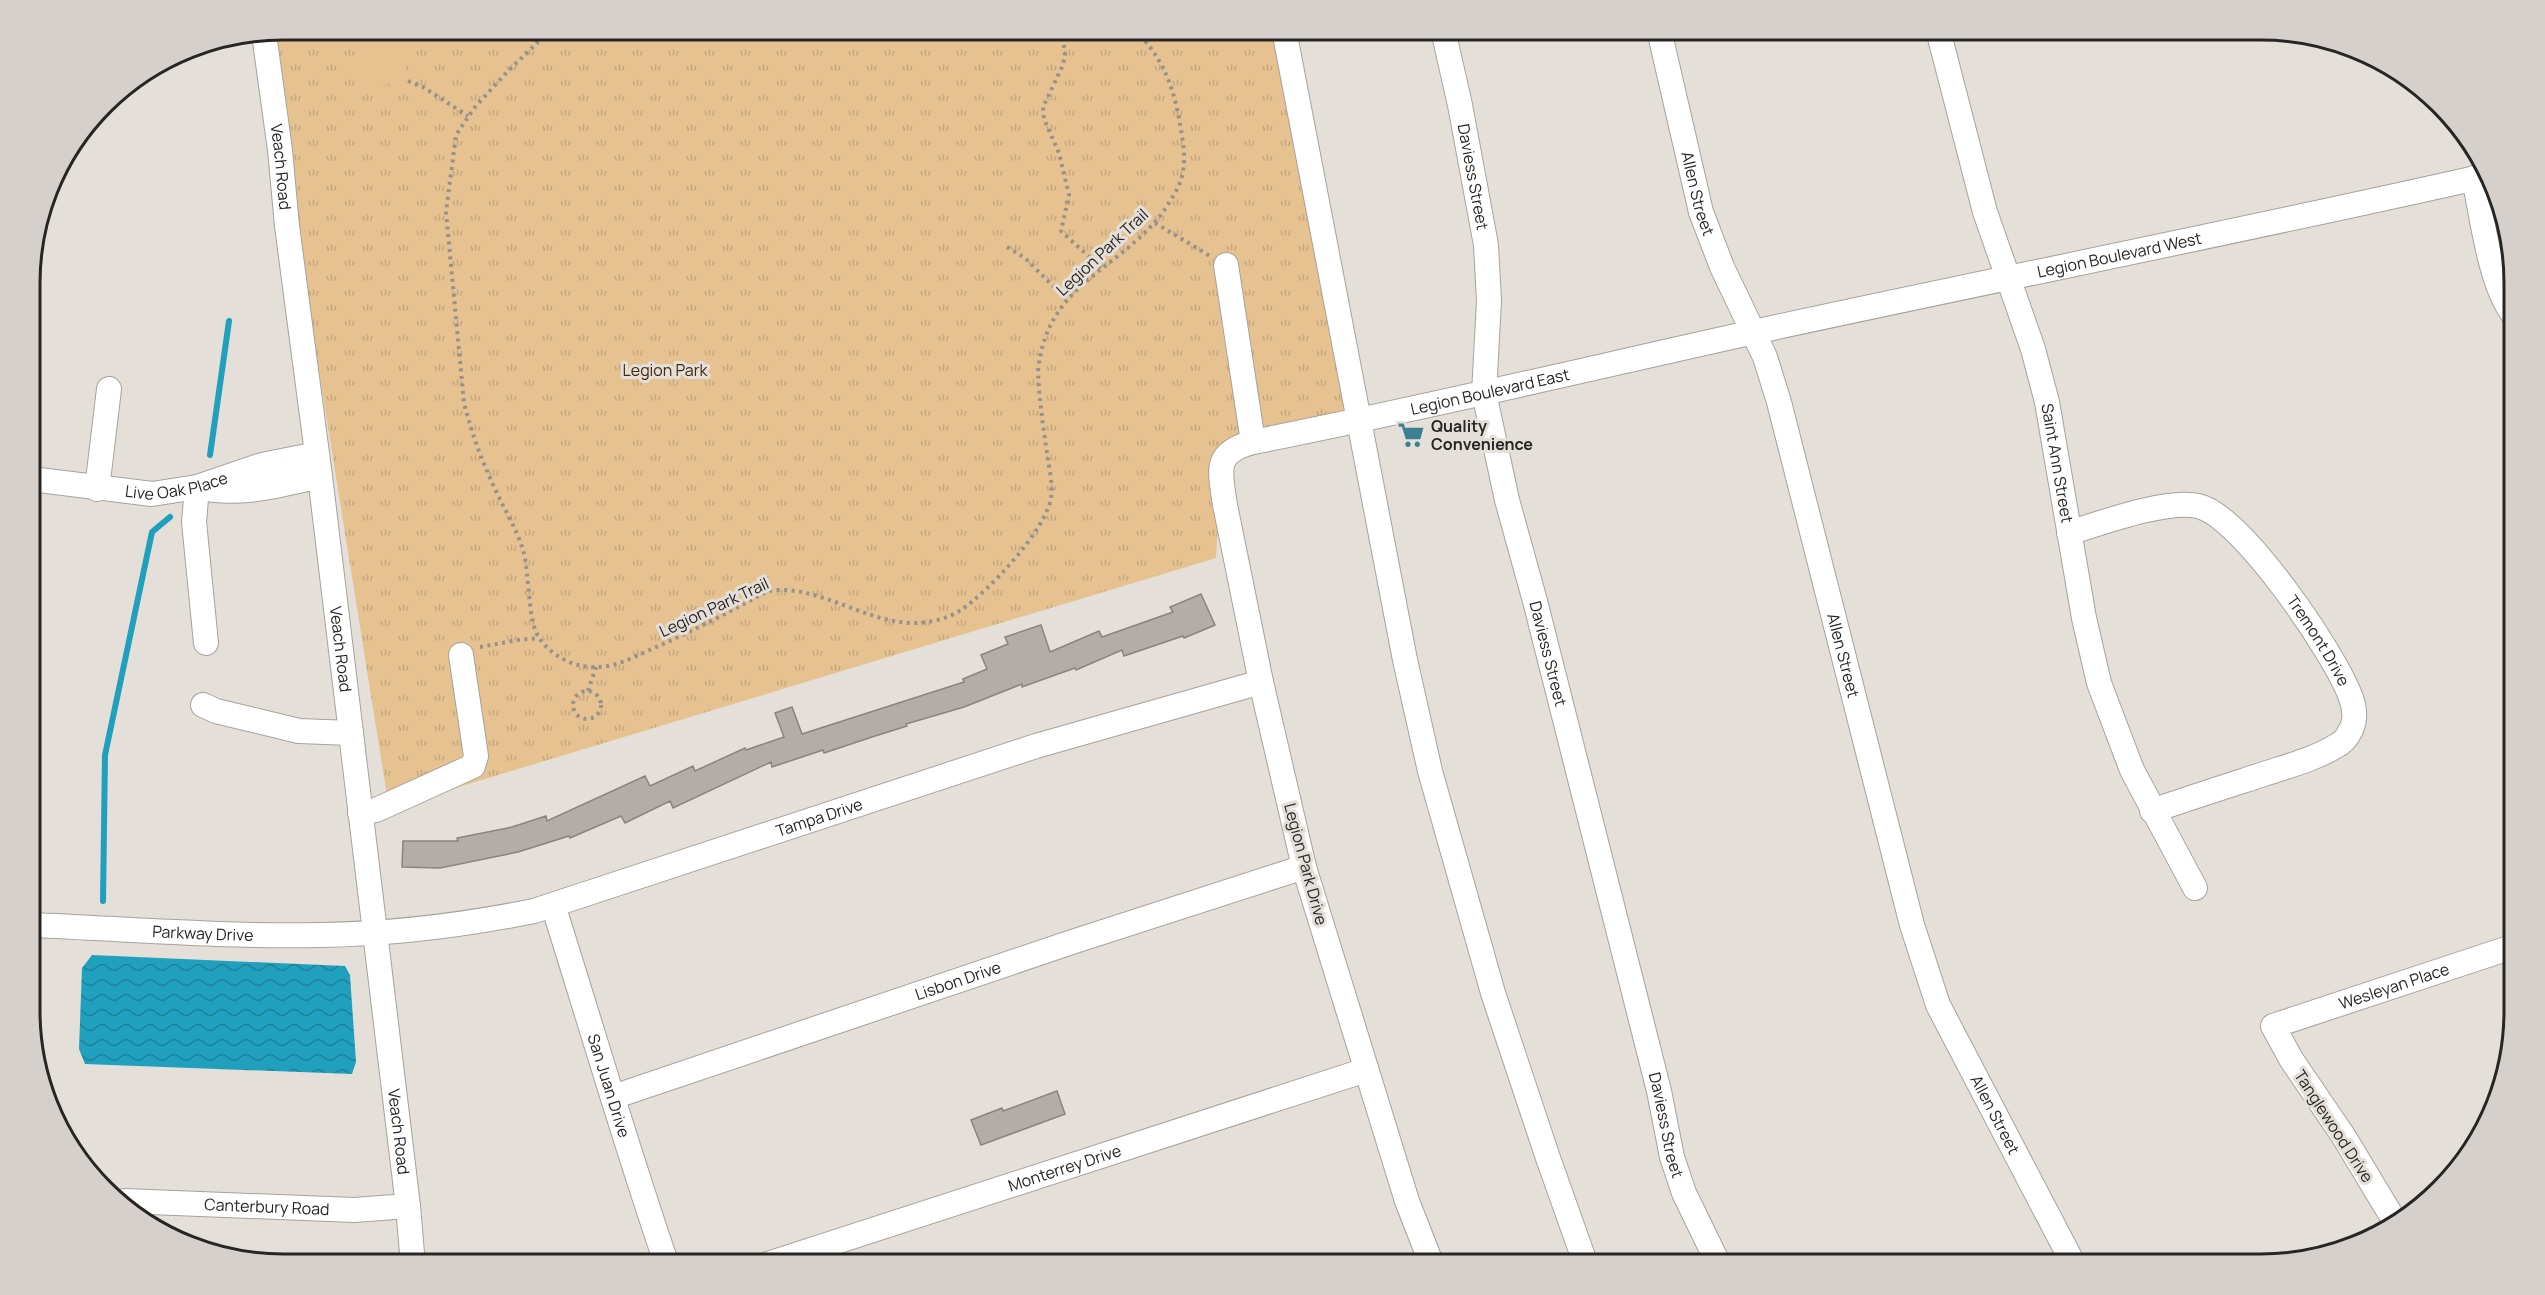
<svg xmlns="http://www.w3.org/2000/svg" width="2545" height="1295" font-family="Manrope,sans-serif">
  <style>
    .park { fill: url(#park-tufts) }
    .pitch { fill: #e6c291 }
    .water { fill: url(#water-waves) }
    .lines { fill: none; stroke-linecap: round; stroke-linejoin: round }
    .stream { stroke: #20a0bd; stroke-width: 6 }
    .building { fill: #b2ada7; stroke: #89847e; stroke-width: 1.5 }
    .minor-casing { stroke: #a7a29c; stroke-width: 26 }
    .path { stroke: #95928d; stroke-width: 4; stroke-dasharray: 3 4.5; stroke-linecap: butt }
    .minor { stroke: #fff; stroke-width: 24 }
    .labels { text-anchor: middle; stroke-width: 6; stroke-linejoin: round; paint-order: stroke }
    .street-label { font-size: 16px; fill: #282624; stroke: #e4dfd9 }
    .park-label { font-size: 16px; fill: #402b09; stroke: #e4dfd9 }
    .poi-label { font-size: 16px; font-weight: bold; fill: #282624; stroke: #e4dfd9; text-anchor: start }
    .rim { fill: none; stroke: #282624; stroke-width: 3 }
  </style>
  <defs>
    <pattern id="park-tufts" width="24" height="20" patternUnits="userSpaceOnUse" patternTransform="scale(1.5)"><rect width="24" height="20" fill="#e6c291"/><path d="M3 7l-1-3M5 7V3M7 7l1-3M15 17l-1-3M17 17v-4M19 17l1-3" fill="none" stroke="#c5a77d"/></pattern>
    <pattern id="water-waves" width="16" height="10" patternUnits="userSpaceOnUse" patternTransform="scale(1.5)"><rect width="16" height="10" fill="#20a0bd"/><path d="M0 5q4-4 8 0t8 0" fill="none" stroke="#1c8299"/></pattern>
  </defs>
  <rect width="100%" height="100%" fill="#e4dfd9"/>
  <polygon class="park" points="283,30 1284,30 1360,421 1222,463 1216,558 389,808 265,34"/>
  <polygon class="pitch" points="351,30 401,30 408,81 359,88"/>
  <polygon class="water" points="92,955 345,966 350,975 356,1062 352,1074 85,1064 79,1049 82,968"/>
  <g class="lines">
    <g class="stream">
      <polyline points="210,455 229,321"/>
      <polyline points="103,901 105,755 152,532 170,517"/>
    </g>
  </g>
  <g class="building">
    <polygon points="1201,594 1215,625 1184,638 1183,636 1124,656 1122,650 1076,670 1075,668 1022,687 1022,684 964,707 906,724 907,726 872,737 824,753 823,750 772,767 771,762 673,808 670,801 625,823 621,816 570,838 569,836 518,852 440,868 402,867 403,841 458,841 457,838 512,827 546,816 547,821 645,776 650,786 693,766 695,771 745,748 746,750 784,737 775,713 792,707 802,734 964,682 963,679 987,669 981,655 1008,644 1005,637 1041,625 1050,652 1099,631 1102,637 1173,612 1170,607"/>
    <polygon points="1057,1091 1065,1114 981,1145 971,1120 1002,1108 1003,1111"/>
  </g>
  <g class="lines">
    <g class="minor-casing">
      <g id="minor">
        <polyline points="1284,30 1405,660 1430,771 1493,993 1548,1158 1586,1265"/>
        <path id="s1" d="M1443,30L1460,105L1486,245L1489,301L1484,393L1507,500L1535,601L1659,1091L1672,1157L1684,1193L1719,1265"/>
        <path id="s2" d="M1659,30L1701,212L1722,267L1765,357L1779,402L1912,925L1938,1005L2074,1265"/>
        <path id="s3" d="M1938,30L1985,212L2033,349L2047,402L2084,618L2099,683L2132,770L2195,888"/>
        <path id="s4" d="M264,34L280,150L287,226L320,476L408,1206L413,1265"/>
        <path d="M2474,178C2482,217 2490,284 2513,314"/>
        <polyline points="1226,265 1253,442"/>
        <path id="s5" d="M31,479L152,494L197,487L262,465L317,454"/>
        <polyline points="97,489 109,389"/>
        <path id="s6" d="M2069,533C2101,523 2166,499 2198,506C2241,515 2336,655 2351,698C2355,709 2356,723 2349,733C2347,738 2341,744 2336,746C2315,759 2288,766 2264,774C2227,786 2189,798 2152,811"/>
        <path d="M206,643L194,522L197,487C239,497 280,485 320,476"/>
        <polyline points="203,705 216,711 299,731 351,733"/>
        <polyline points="360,813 376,810 473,766 476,756 461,655"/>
        <path id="s7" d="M553,905C591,1025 626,1146 667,1265"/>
        <path id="s8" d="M32,925C128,929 224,937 320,935C392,934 464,925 534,911L1036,746L1261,682"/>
        <path id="s9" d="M613,1097L1072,942L1304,867"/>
        <path id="s10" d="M125,1201L354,1210L408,1206"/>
        <path id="s11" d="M2397,1225L2344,1137L2291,1059L2273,1026L2515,946"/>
        <path id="s12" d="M765,1265L1366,1070"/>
        <path id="s13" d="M1432,1265L1407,1201L1304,867L1261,682L1225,505C1220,470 1213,453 1253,442C1420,409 1587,369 1754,332C1997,279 2242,231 2485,176"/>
      </g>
    </g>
    <g class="path">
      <polyline points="523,30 538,42"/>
      <path d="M558,30L538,42L507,72L475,107L456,135L446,212L464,403C472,435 483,464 497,493C506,512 517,530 523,550C530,573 527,623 540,639C552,656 573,667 594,667C615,668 636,656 654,648C693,631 731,611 768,591C813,584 856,616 900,622C920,625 944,621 961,610C988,592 1046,530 1051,498C1053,484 1049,467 1047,453C1043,425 1039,399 1038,371C1047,282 1117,273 1163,212C1170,201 1179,189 1182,176C1187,157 1182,137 1179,118C1172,82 1161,56 1135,30"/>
      <polyline points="809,30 824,35 853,30"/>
      <polyline points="1062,30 1065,54 1063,65 1043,107 1044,119 1059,153 1069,195 1061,231 1101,268"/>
      <polyline points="408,81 423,87 468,116"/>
      <polyline points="1155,223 1210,256"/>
      <polyline points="1007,247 1025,258 1066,299"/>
      <polyline points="480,647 518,640 539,638"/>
      <polyline points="588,691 596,667"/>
      <circle cx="587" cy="705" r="14"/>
    </g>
    <use href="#minor" class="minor"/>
  </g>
  <defs>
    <g id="supermarket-bare" transform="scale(2.07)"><path d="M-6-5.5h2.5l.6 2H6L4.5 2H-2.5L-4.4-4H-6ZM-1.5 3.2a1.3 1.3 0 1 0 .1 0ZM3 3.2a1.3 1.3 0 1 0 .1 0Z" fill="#3e8092" stroke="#e4dfd9" stroke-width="2.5" paint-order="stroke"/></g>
  </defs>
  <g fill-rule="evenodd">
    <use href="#supermarket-bare" x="1411" y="435"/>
  </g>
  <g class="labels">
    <g class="street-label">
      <text dy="6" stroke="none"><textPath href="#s4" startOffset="134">Veach Road</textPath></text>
      <text dy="6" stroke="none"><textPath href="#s1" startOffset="150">Daviess Street</textPath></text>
      <text dy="6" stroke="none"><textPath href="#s2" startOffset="168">Allen Street</textPath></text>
      <text transform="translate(1102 252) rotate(-43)" y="6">Legion Park Trail</text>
      <text dy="6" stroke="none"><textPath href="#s13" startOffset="1756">Legion Boulevard West</textPath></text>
      <text dy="6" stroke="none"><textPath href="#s13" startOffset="1112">Legion Boulevard East</textPath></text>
      <text dy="6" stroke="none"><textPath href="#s3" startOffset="450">Saint Ann Street</textPath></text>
      <text dy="6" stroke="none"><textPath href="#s5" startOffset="147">Live Oak Place</textPath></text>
      <text transform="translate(714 607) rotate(-25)" y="6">Legion Park Trail</text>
      <text dy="6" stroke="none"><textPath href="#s6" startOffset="316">Tremont Drive</textPath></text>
      <text dy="6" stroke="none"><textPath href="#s4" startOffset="620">Veach Road</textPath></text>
      <text dy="6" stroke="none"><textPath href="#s1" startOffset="636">Daviess Street</textPath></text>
      <text dy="6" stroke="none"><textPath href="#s2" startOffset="654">Allen Street</textPath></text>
      <text dy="6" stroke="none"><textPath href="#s8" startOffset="804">Tampa Drive</textPath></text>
      <text transform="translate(1306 864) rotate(75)" y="6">Legion Park Drive</text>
      <text dy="6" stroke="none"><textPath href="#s8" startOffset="171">Parkway Drive</textPath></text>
      <text dy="6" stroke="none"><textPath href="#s9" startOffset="364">Lisbon Drive</textPath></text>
      <text dy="6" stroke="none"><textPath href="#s11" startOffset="362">Wesleyan Place</textPath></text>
      <text dy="6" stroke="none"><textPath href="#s7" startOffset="189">San Juan Drive</textPath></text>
      <text dy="6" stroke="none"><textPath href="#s2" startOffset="1140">Allen Street</textPath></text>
      <text dy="6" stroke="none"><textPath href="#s1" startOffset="1122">Daviess Street</textPath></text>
      <text transform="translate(2334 1126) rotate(57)" y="6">Tanglewood Drive</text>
      <text dy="6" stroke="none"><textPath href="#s4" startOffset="1106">Veach Road</textPath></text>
      <text dy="6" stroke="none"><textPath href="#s12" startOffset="315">Monterrey Drive</textPath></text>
      <text dy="6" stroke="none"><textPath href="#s10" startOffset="142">Canterbury Road</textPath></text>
    </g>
    <g class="park-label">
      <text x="665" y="376">Legion Park</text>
    </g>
    <g class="poi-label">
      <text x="1431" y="432">Quality<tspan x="1431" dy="18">Convenience</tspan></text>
    </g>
  </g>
  <path d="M0 0H2545V1295H0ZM283 40H2261A243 243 0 0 1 2504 283V1011A243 243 0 0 1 2261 1254H283A243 243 0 0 1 40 1011V283A243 243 0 0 1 283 40Z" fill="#d5d0cb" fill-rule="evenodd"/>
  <path class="rim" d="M283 40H2261A243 243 0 0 1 2504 283V1011A243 243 0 0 1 2261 1254H283A243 243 0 0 1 40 1011V283A243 243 0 0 1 283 40Z"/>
</svg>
